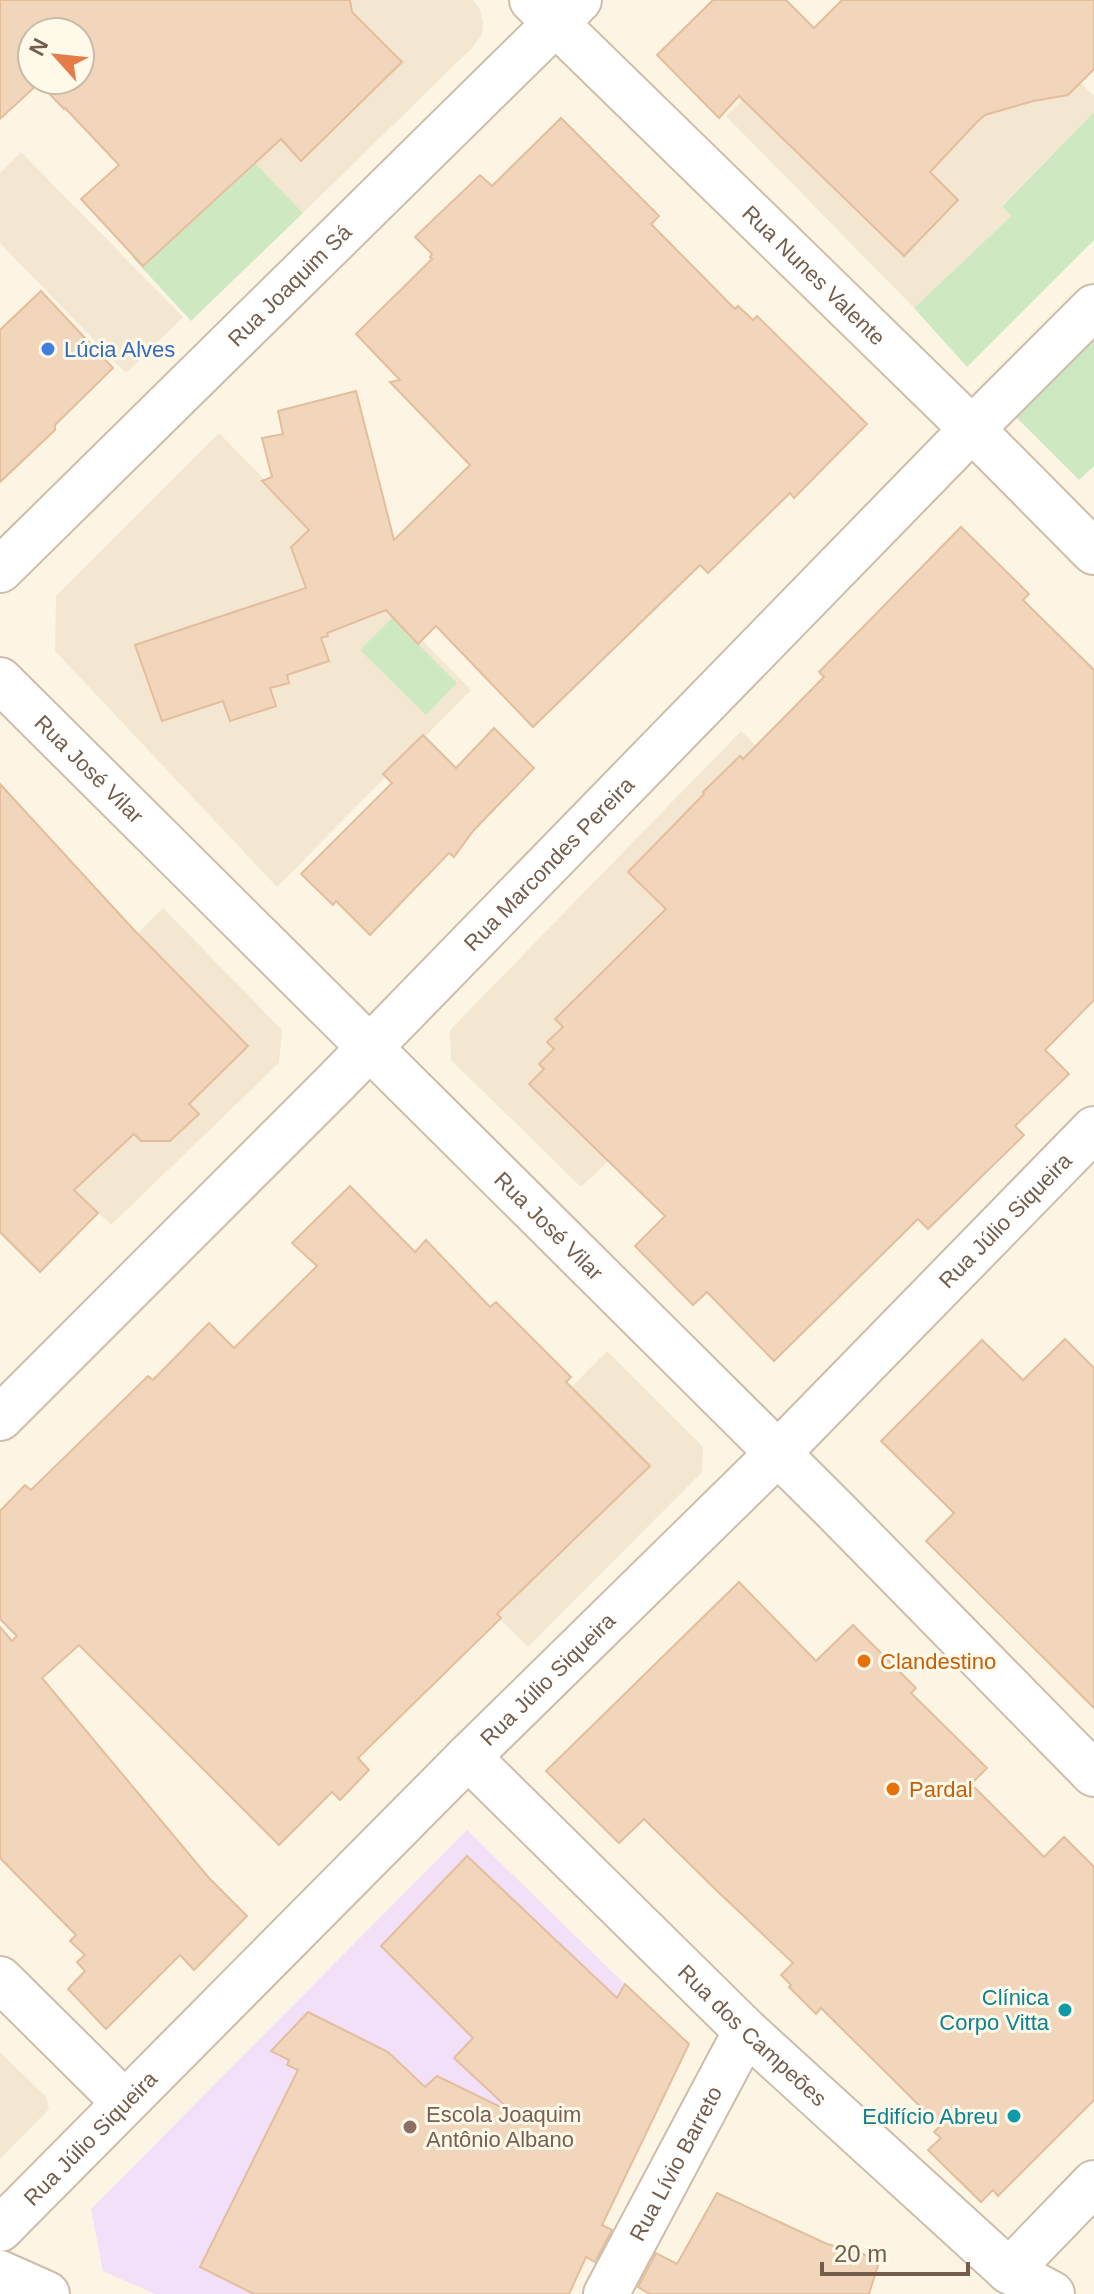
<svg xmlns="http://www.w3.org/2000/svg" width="1094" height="2294" font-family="Arial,sans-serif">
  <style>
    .residential { fill: #f4e7d2 }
    .education { fill: #f2e0f8 }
    .green { fill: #cee9c2 }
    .building { fill: #f1d6bb; stroke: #e4be9c; stroke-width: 2; fill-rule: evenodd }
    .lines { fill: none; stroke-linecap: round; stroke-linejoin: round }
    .street-casing { stroke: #cdbdaa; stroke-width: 48 }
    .secondary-casing { stroke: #d0bea8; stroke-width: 48 }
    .street { stroke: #fff; stroke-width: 44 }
    .secondary { stroke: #fff; stroke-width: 44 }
    .shop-dot { fill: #3f7fe0; stroke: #fff9ea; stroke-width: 3 }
    .food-dot { fill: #e8710a; stroke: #fff9ea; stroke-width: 3 }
    .culture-dot { fill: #0f9aa8; stroke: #fff9ea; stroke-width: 3 }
    .education-dot { fill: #8d6e63; stroke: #fff9ea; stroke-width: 3 }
    .labels { text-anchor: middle; stroke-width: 6; stroke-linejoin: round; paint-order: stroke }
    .street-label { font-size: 22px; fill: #745d4a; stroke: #fff9ea }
    .shop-label { font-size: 22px; fill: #366cbe; stroke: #fff9ea; text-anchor: start }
    .food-label { font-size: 22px; fill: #c56008; stroke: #fff9ea; text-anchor: start }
    .culture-label { font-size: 22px; fill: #0d838f; stroke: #fff9ea; text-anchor: end }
    .education-label { font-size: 22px; fill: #785e54; stroke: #fff9ea; text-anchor: start }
  </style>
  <rect width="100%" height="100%" fill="#fcf5e4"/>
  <g class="residential">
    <polygon points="119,0 473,0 480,9 483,23 482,34 473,47 303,213 134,37"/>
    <polygon points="842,0 998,0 1094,96 1094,112 1002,205 1011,216 914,308 726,116"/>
    <polygon points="21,152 183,317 126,373 0,243 0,173"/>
    <polygon points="219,433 471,690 277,887 55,651 56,596"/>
    <polygon points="741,731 920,908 757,1020 581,1187 451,1060 450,1030"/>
    <polygon points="163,908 282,1030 279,1063 111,1225 0,1115 0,1072"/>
    <polygon points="607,1351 703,1447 702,1472 528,1647 420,1540"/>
    <polygon points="0,2052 46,2097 49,2109 0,2159"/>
  </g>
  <polygon class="education" points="467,1830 687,2045 566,2294 155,2294 103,2271 91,2209"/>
  <g class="green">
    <polygon points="134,37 303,213 191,321 132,257 224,166"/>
    <polygon points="1094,112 1094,240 967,367 914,308 1011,216 1002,206"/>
    <polygon points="1094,336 1094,466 1079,480 1015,416"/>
    <polygon points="392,618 457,683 426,715 360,650"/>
  </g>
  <g class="building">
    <path d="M0,0H350L352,12L402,62L301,161L281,139L143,266L81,199L119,165L65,108L64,109L39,83L0,119ZM32,32H80V80H32Z"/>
    <polygon points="713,0 786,0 814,28 842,0 1094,0 1094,69 1068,95 1033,101 985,115 977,122 930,172 958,200 904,256 739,96 719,118 657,55"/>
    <polygon points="561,118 659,216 651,224 735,309 738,306 753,320 757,316 867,424 794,498 790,493 708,573 700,565 533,727 436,626 418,644 386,610 327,633 328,636 321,638 329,661 287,675 289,683 270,688 276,706 230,721 223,701 162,721 135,645 306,588 291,547 309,530 262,481 272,477 262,438 283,434 278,411 356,391 394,540 470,465 390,382 400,380 356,334 432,259 430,257 432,254 415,237 480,175 492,186"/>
    <polygon points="41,291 113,368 55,425 55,430 0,482 0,330"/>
    <polygon points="961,527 1029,594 1023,600 1094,670 1094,1000 1045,1050 1069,1074 1015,1126 1024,1135 928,1229 918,1219 774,1361 707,1292 693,1305 635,1246 665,1216 529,1084 544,1069 539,1064 554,1049 547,1042 563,1027 555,1019 666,909 628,872 704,794 703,792 740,756 743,759 824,677 819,672"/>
    <polygon points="494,728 534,768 473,831 454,857 449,853 370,935 336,901 333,905 301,874 392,783 383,774 423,735 456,768"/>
    <polygon points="0,784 134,930 248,1046 189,1104 199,1114 170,1141 141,1141 134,1134 74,1190 98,1213 40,1272 0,1232"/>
    <polygon points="350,1186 415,1252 426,1240 490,1307 496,1302 571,1377 566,1382 650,1466 497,1614 501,1618 358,1758 369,1770 340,1800 332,1792 279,1845 79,1645 42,1678 209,1878 247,1916 194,1970 180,1955 106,2029 68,1989 85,1971 77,1962 85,1955 70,1941 76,1935 0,1858 0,1627 12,1641 17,1636 0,1619 0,1511 25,1485 31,1490 148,1376 153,1380 209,1323 234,1348 317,1266 292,1243"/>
    <polygon points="1065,1339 1094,1368 1094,1708 926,1541 954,1513 881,1441 982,1340 1023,1380"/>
    <polygon points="739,1582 816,1661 853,1625 916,1688 911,1693 987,1768 971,1784 1044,1857 1064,1837 1094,1867 1094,2100 998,2196 993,2190 981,2202 928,2150 941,2138 934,2132 940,2126 821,2008 816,2014 789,1987 791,1985 781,1975 793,1963 713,1887 644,1819 619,1843 546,1771"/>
    <polygon points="467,1856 617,1998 625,1984 689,2044 602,2225 612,2230 595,2262 586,2257 569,2294 254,2294 200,2267 298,2070 287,2065 289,2060 271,2051 308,2012 388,2052 425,2087 437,2076 513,2113 454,2058 473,2038 381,1946"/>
    <polygon points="717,2193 827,2244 863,2254 879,2262 869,2294 650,2294 638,2287 656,2253 677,2264"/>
  </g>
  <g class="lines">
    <g class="street-casing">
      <g id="street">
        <path id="s1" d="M0,570L579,0"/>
        <path id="s2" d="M0,680L834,1509L1094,1774"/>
        <path id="s3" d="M0,1418L338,1080L972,429L1094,307"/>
        <path id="s4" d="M468,1757L746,2031L1009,2271L1052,2294"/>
        <polyline points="0,1979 124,2102"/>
        <path id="s5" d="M0,2229L468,1757L778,1453L1094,1129"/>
        <polyline points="1009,2271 1094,2183"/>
        <polyline points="0,2273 47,2294"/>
        <path id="s6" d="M606,2294L746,2031"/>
      </g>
    </g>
    <g class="secondary-casing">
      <g id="secondary">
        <path id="s7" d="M532,0L972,429L1094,552"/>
      </g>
    </g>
    <use href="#street" class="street"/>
    <use href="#secondary" class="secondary"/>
  </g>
  <circle class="shop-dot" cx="48" cy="349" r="8"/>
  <g class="food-dot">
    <circle cx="864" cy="1661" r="8"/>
    <circle cx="893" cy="1789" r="8"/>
  </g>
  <g class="culture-dot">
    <circle cx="1065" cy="2010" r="8"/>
    <circle cx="1014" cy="2116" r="8"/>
  </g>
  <circle class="education-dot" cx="410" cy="2127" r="8"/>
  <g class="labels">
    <g class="street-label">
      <text dy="8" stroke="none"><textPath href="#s7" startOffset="394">Rua Nunes Valente</textPath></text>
      <text dy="8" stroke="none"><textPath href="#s1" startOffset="406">Rua Joaquim Sá</textPath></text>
      <text dy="8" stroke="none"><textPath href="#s2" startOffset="126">Rua José Vilar</textPath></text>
      <text dy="8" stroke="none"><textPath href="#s3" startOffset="780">Rua Marcondes Pereira</textPath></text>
      <text dy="8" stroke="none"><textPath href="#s5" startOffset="1424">Rua Júlio Siqueira</textPath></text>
      <text dy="8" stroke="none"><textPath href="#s2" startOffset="774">Rua José Vilar</textPath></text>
      <text dy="8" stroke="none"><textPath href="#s5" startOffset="776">Rua Júlio Siqueira</textPath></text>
      <text dy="8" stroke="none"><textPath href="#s4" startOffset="398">Rua dos Campeões</textPath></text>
      <text dy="8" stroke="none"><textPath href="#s5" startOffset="128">Rua Júlio Siqueira</textPath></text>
      <text dy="8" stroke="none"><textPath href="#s6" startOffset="148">Rua Lívio Barreto</textPath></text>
    </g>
    <g class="shop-label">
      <text x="64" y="357">Lúcia Alves</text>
    </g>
    <g class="food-label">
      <text x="880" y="1669">Clandestino</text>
      <text x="909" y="1797">Pardal</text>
    </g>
    <g class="culture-label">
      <text x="1049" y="2005">Clínica<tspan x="1049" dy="25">Corpo Vitta</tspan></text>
      <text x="998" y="2124">Edifício Abreu</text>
    </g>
    <g class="education-label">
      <text x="426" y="2122">Escola Joaquim<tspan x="426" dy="25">Antônio Albano</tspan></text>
    </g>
  </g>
  <g transform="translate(56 56) rotate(297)"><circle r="38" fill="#fff9ea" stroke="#c7bbaa" stroke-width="2"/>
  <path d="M0-6L14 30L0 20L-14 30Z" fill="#e57b49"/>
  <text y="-12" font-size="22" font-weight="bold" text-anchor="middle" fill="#745d4a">N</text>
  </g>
  <path d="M822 2262v12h146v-12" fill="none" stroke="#745d4a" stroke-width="4"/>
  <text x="834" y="2262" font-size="24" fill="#745d4a" stroke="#fff9ea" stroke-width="6" paint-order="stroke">20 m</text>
</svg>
